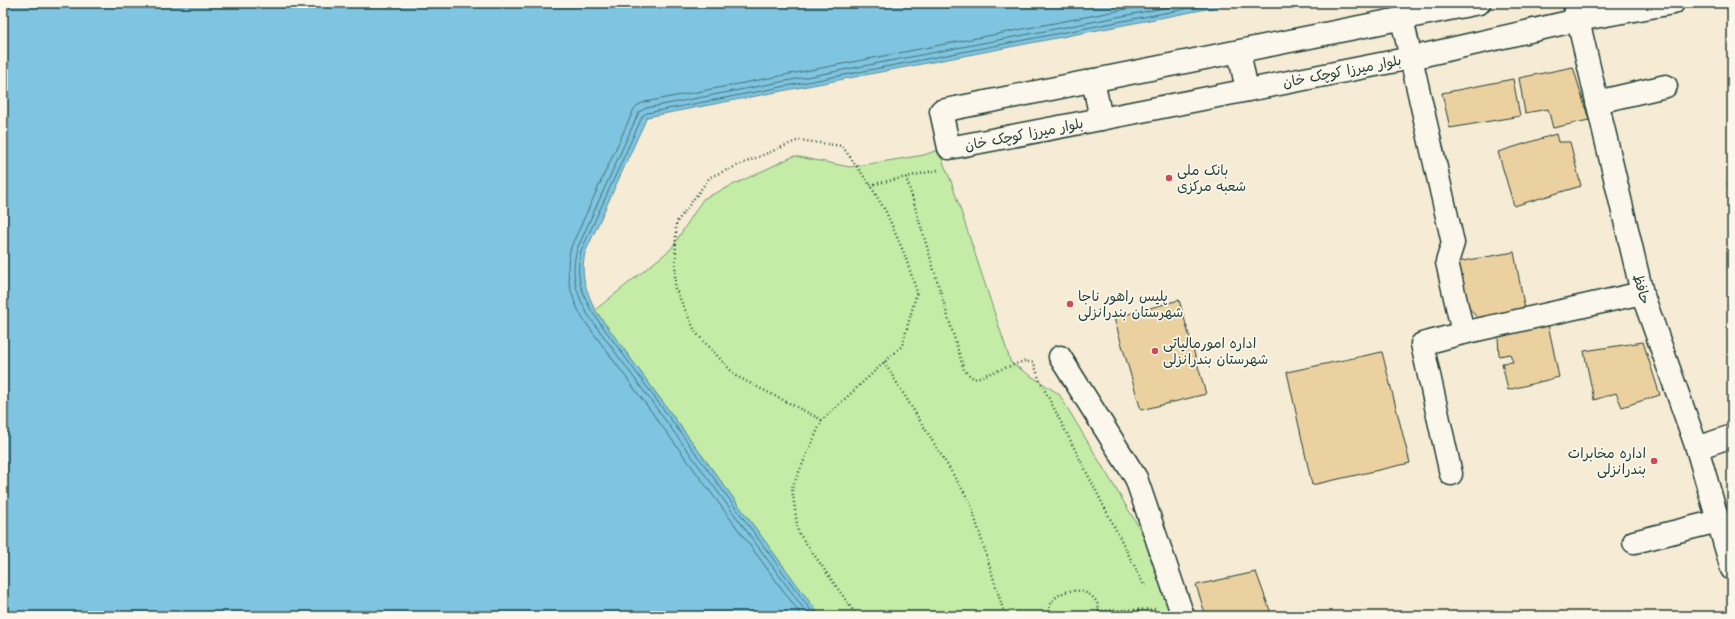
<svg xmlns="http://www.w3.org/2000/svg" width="1735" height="619" font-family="'Comic Neue','Playpen Sans Arabic',sans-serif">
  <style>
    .green { fill: #c4eca7; stroke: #72946e }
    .water { fill: #7fc4e0; stroke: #598e9b }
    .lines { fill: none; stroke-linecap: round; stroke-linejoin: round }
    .shore { stroke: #457379; stroke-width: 1 }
    .building { fill: #ebd1a0; stroke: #1f3d34 }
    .street-casing { stroke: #1f3d34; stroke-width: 25 }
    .secondary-casing { stroke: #1f3d34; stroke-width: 25 }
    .path { stroke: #1f3d34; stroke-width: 2.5; stroke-dasharray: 1 3; stroke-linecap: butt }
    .street { stroke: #fbf7ec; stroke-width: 22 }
    .secondary { stroke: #fbf7ec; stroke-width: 22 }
    .poi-dot { fill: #d1495b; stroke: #fbf7ec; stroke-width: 1.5 }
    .labels { text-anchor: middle; stroke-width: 3.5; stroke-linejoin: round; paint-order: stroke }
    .street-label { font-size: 14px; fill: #1f3d34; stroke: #fbf7ec }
    .poi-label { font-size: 14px; fill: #1f3d34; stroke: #fbf7ec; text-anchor: start }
  </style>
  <rect width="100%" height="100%" fill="#f6ecd5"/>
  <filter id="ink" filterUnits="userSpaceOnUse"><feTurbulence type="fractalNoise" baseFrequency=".025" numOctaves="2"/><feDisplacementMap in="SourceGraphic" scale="8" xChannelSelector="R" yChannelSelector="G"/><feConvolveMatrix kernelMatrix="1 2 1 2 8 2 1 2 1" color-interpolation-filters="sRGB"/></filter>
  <g filter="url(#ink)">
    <polygon class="green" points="938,150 951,181 1011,363 1059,394 1149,544 1171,616 820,616 595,310 671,249 703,199 794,156 850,167 924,155"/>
    <path class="water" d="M3,3H1238L647,117L585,253C580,277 586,288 595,310L820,616H3Z"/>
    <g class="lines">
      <g class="shore">
        <path d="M802,616L583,319C570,296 564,272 571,247L634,109L638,105L645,102L1158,3"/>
        <path d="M809,616L588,315C576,292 570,275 577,249L639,112L646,108L1190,3"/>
        <path d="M815,616L592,312C581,290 575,276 581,251L643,115L647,113L1216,3"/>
      </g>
    </g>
    <g class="building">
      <polygon points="1573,67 1589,120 1553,128 1548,109 1525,113 1519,78"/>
      <polygon points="1513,79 1520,116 1450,128 1442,93"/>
      <polygon points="1556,134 1558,142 1570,142 1581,186 1514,206 1498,152"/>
      <polygon points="1732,182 1732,205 1727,183"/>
      <polygon points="1514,252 1525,310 1480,321 1468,307 1457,262"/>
      <polygon points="1179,300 1206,394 1141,410 1114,318"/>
      <polygon points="1548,324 1559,377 1508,390 1502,363 1513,362 1510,354 1499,356 1498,335"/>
      <polygon points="1643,342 1660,395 1622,407 1616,393 1594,400 1584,351"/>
      <polygon points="1382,352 1410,463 1312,485 1287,372"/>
      <polygon points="1256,572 1272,616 1206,616 1196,585"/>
    </g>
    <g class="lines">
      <g class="street-casing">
        <g id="street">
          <polyline points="1411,58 1453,243 1447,262 1463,333"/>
          <polyline points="1597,102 1666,86"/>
          <polyline points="1060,357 1136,478 1183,616"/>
          <polyline points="1451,474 1422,344 1463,333 1642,293"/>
          <polyline points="1634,542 1718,521"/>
        </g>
      </g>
      <g class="secondary-casing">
        <g id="secondary">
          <polyline points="1479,3 941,111 949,148 1101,119 1411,58 1578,20 1673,3"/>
          <polyline points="1574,3 1642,293 1697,448 1732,569"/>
          <polyline points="1402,19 1411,58"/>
          <polyline points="1239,52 1247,90"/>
          <polyline points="1093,80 1101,119"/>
          <polyline points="1697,448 1732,436"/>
        </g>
      </g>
      <g class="path">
        <polyline points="906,177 964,370 974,379 1024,361 1034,363 1039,379 1144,585 1147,585"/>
        <polyline points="884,362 970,502 1005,616"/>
        <polyline points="822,420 736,376 696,333 675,288 676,223 710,177 799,140 842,146 870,185"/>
        <polyline points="1098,611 1155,609"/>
        <polyline points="857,616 798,532 792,488 822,420 902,346 917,292 904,253 886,212 870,185 938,170"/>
        <path d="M1050,616C1050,613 1049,609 1050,606C1057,587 1088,585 1097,603C1099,607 1099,612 1099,616"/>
      </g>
      <use href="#street" class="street"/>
      <use href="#secondary" class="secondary"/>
    </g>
  </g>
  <g class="poi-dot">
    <circle cx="1169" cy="178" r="4"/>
    <circle cx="1070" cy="304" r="4"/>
    <circle cx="1155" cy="351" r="4"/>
    <circle cx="1654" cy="461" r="4"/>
  </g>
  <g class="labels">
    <g class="street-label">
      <text transform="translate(1342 71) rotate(-11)" y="5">بلوار میرزا کوچک خان</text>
      <text transform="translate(1024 134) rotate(-11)" y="5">بلوار میرزا کوچک خان</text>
      <text transform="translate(1642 289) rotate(74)" y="5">حافظ</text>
    </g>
    <g class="poi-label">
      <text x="1177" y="175">بانک ملی<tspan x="1177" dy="16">شعبه مرکزی</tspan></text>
      <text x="1078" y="301">پلیس راهور ناجا<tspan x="1078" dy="16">شهرستان بندرانزلی</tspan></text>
      <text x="1163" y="348">اداره امورمالیاتی<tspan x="1163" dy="16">شهرستان بندرانزلی</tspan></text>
      <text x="1646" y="458" text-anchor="end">اداره مخابرات<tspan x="1646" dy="16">بندرانزلی</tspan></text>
    </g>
  </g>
  <rect width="1735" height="619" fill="none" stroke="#fbf7ec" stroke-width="16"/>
  <rect x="8" y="8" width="1719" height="603" fill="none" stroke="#1f3d34" stroke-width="1.5" filter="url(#ink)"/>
</svg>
